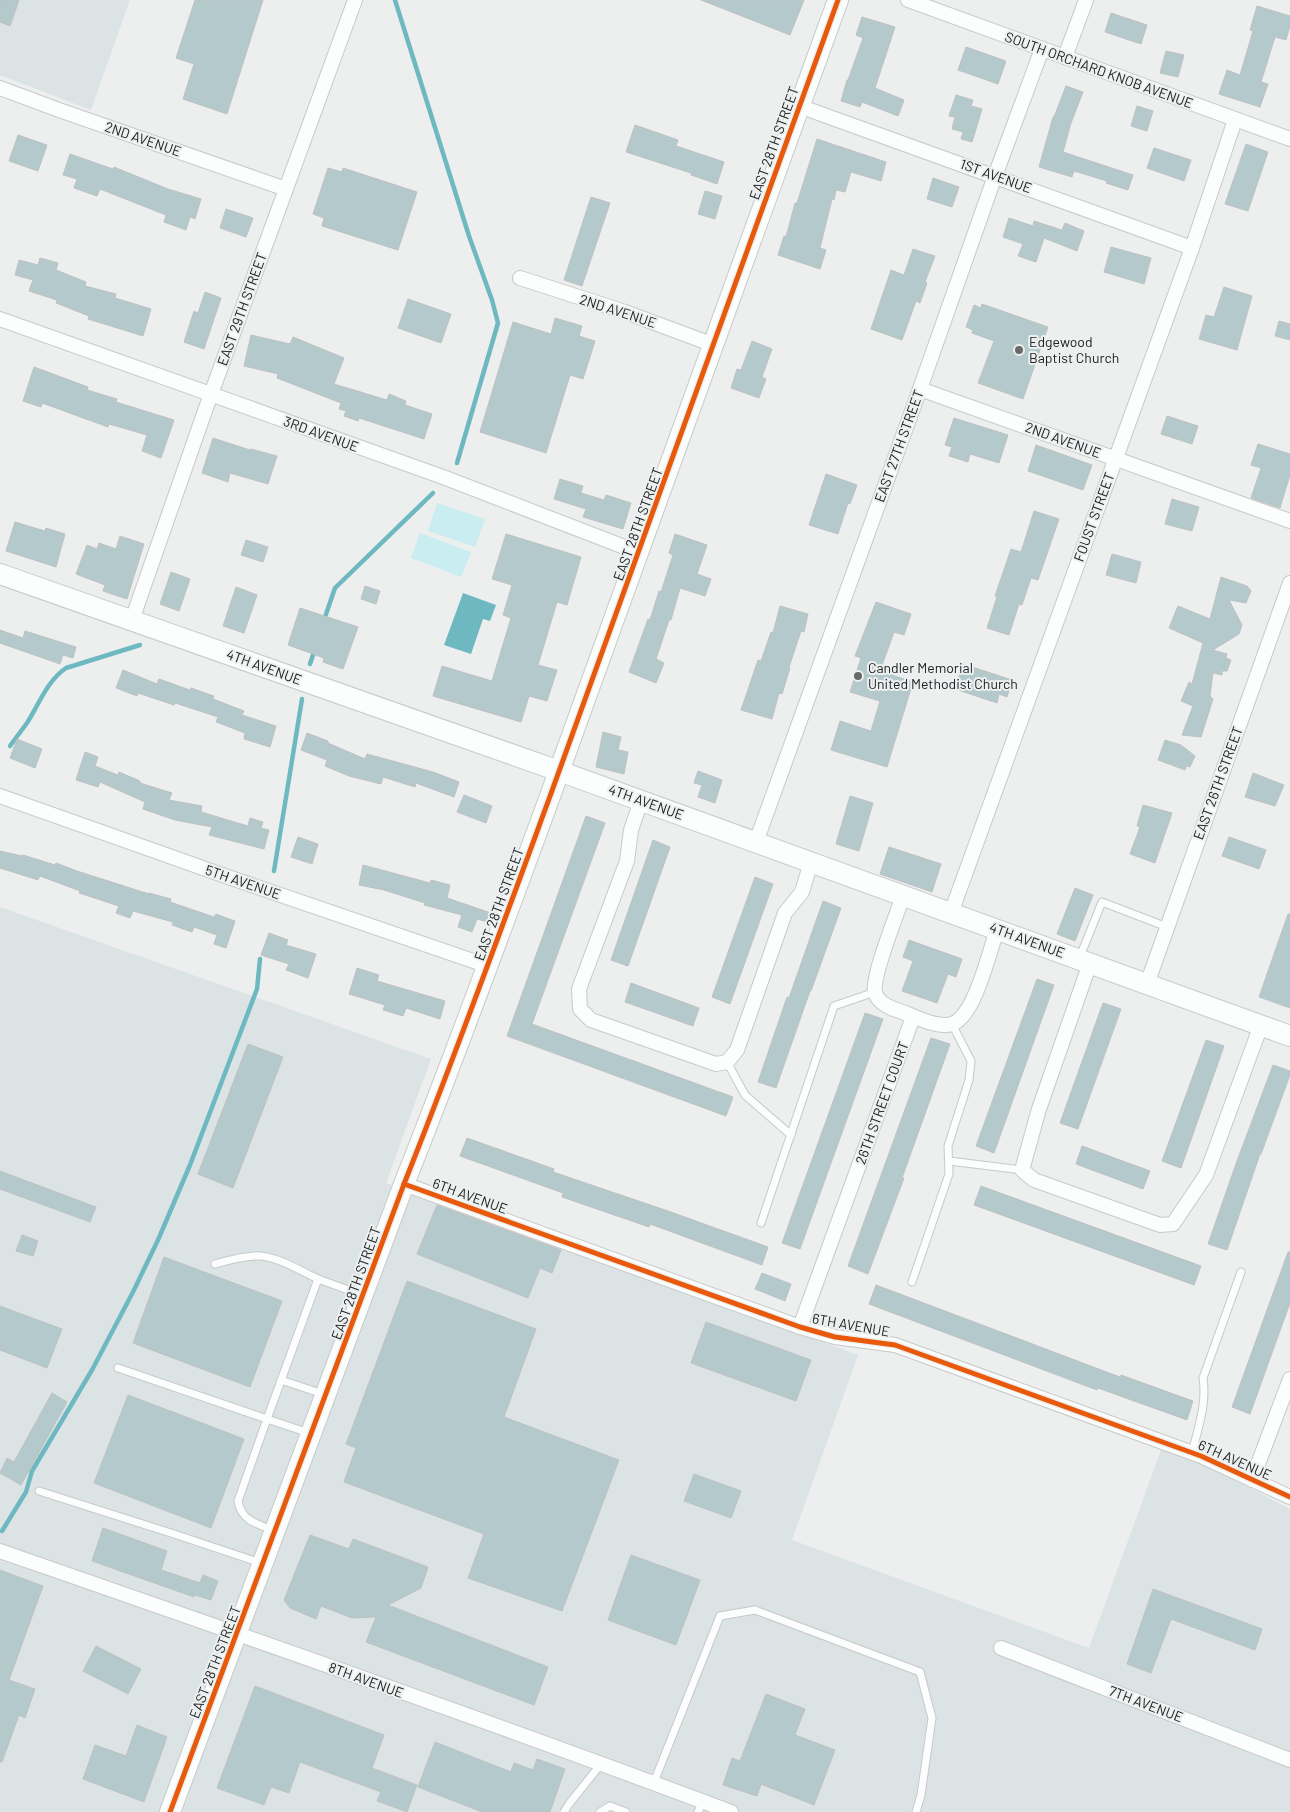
<svg xmlns="http://www.w3.org/2000/svg" width="1290" height="1812" font-family="Barlow,sans-serif">
  <style>
    .built { fill: #dbe3e4 }
    .green { fill: #caedf1 }
    .water { fill: #6eb8c1 }
    .lines { fill: none; stroke-linecap: round; stroke-linejoin: round }
    .stream { stroke: #6eb8c1; stroke-width: 4.5 }
    .building { fill: #b4c9cb; stroke: #bfc1c1 }
    .lane-casing { stroke: #c8c9c9; stroke-width: 9 }
    .street-casing { stroke: #c8c9c9; stroke-width: 16 }
    .secondary-casing { stroke: #c8c9c9; stroke-width: 22 }
    .lane { stroke: #fcfdfd; stroke-width: 7 }
    .street { stroke: #fcfdfd; stroke-width: 14 }
    .secondary { stroke: #fcfdfd; stroke-width: 20 }
    .cycleway-casing { stroke: #ecf0f0; stroke-width: 8 }
    .cycleway { stroke: #e8590c; stroke-width: 5 }
    .poi-dot { fill: #686a6a; stroke: #ecf0f0; stroke-width: 2 }
    .labels { text-anchor: middle; stroke-width: 4; stroke-linejoin: round; paint-order: stroke }
    .street-label { font-size: 14px; fill: #212222; stroke: #ecf0f0 }
    .poi-label { font-size: 14px; fill: #212222; stroke: #ecf0f0; text-anchor: start }
  </style>
  <rect width="100%" height="100%" fill="#edefef"/>
  <g class="built">
    <polygon points="0,0 130,0 91,110 0,75"/>
    <polygon points="0,907 431,1059 386,1183 858,1355 792,1540 1089,1648 1162,1447 1229,1477 1290,1509 1290,1812 0,1812"/>
  </g>
  <g class="green">
    <polygon points="437,503 485,519 475,547 428,531"/>
    <polygon points="420,533 471,552 461,577 411,558"/>
  </g>
  <polygon class="water" points="463,593 496,605 490,621 483,619 471,654 444,645"/>
  <g class="lines">
    <g class="stream">
      <polyline points="395,0 469,236 492,300 498,323 457,463"/>
      <polyline points="324,620 335,588 433,493"/>
      <polyline points="310,664 315,649"/>
      <path d="M10,746C15,739 21,731 27,723C39,704 47,681 66,668L140,645"/>
      <polyline points="274,871 302,699"/>
      <polyline points="2,1531 26,1492 32,1471 92,1370 133,1292 158,1240 190,1165 257,989 260,959"/>
    </g>
  </g>
  <g class="building">
    <polygon points="0,0 19,0 10,26 0,22"/>
    <polygon points="195,0 263,0 227,114 183,99 194,64 176,58"/>
    <polygon points="701,0 804,0 790,35"/>
    <polygon points="1257,6 1290,16 1290,26 1286,40 1275,37 1261,82 1268,84 1260,107 1219,94 1227,70 1240,75 1253,31 1250,30"/>
    <polygon points="1111,13 1147,25 1141,44 1105,32"/>
    <polygon points="862,17 895,27 875,88 904,100 898,116 862,102 860,107 841,101 847,80 848,80 863,38 856,35"/>
    <polygon points="966,47 1006,61 998,84 958,70"/>
    <polygon points="1166,51 1184,55 1178,77 1160,73"/>
    <polygon points="1066,86 1083,92 1071,123 1063,152 1133,175 1128,190 1106,183 1107,181 1074,171 1072,177 1039,167 1053,117 1054,117"/>
    <polygon points="956,95 973,100 971,106 982,109 972,142 961,139 963,132 952,129 955,117 949,116"/>
    <polygon points="1137,106 1153,111 1147,131 1131,126"/>
    <polygon points="635,125 678,140 676,146 724,162 717,184 691,175 691,173 626,152"/>
    <polygon points="18,135 47,145 38,171 9,161"/>
    <polygon points="817,139 886,162 881,181 851,172 845,192 836,190 834,200 832,199 820,248 826,250 820,269 778,255 784,236 786,237 795,203 797,203"/>
    <polygon points="1246,144 1268,152 1248,211 1225,204"/>
    <polygon points="1154,148 1191,160 1184,181 1147,168"/>
    <polygon points="70,154 113,169 114,167 168,189 201,199 195,219 190,217 186,230 164,222 166,215 100,189 97,196 74,188 77,179 63,175"/>
    <polygon points="328,168 342,172 343,168 417,192 398,250 322,226 324,218 313,214"/>
    <polygon points="933,178 959,187 952,207 927,199"/>
    <polygon points="705,191 722,196 715,219 698,214"/>
    <polygon points="591,197 610,203 582,286 564,280"/>
    <polygon points="226,209 253,218 246,237 220,228"/>
    <polygon points="1009,218 1033,226 1034,221 1062,230 1065,223 1084,231 1077,251 1044,238 1036,262 1018,256 1023,244 1003,237"/>
    <polygon points="1111,247 1151,258 1144,284 1104,272"/>
    <polygon points="913,249 935,256 925,282 927,283 920,303 916,301 902,340 871,329 891,270 904,275"/>
    <polygon points="40,258 58,263 56,270 86,282 85,286 116,294 115,298 151,309 143,336 88,319 89,316 56,303 57,300 29,291 33,280 15,275 19,260 38,265"/>
    <polygon points="1224,287 1252,296 1237,350 1199,339 1206,315 1214,317"/>
    <polygon points="205,292 221,298 204,349 184,342 194,311 198,313"/>
    <polygon points="408,299 451,314 441,343 398,328"/>
    <polygon points="982,304 1048,327 1023,399 978,383 994,341 972,333 973,330 966,327 974,305 981,308"/>
    <polygon points="555,318 582,326 579,336 595,341 583,379 570,375 546,453 480,432 513,322 551,334"/>
    <polygon points="1279,321 1290,324 1290,340 1275,336"/>
    <polygon points="251,335 290,344 293,337 344,358 334,384 387,400 389,394 406,401 405,405 432,414 424,439 359,418 358,421 344,416 346,411 339,409 341,403 277,378 278,374 244,366"/>
    <polygon points="752,341 772,349 762,377 766,379 759,398 731,388 737,369 741,370"/>
    <polygon points="34,367 88,387 87,390 117,399 116,402 174,420 161,458 142,451 147,435 109,424 108,427 42,403 41,407 23,401"/>
    <polygon points="1167,416 1198,426 1192,444 1161,434"/>
    <polygon points="954,418 1008,435 999,463 970,454 968,462 949,456 952,447 945,445"/>
    <polygon points="213,438 250,450 251,449 277,456 268,484 230,473 228,482 202,473"/>
    <polygon points="1258,444 1290,454 1290,475 1280,508 1251,498 1261,468 1251,465"/>
    <polygon points="1036,445 1092,465 1083,490 1028,471"/>
    <polygon points="826,474 857,485 850,504 848,503 838,534 809,525"/>
    <polygon points="560,479 583,486 581,493 604,500 606,495 631,503 623,529 583,517 586,509 554,499"/>
    <polygon points="1172,499 1199,507 1192,531 1165,524"/>
    <polygon points="1034,511 1059,519 1038,580 1031,578 1022,605 1019,604 1009,635 987,628 997,597 995,596 1011,549 1021,552"/>
    <polygon points="15,522 45,531 46,528 65,534 56,567 6,551"/>
    <polygon points="506,534 581,557 567,605 557,602 538,665 557,670 547,701 529,696 521,722 433,696 442,666 492,681 511,618 503,615 512,585 492,579"/>
    <polygon points="675,534 707,545 697,574 711,579 705,596 680,588 671,620 669,620 656,659 664,663 656,683 629,672 648,619 650,620 659,591 661,592 673,555 669,553"/>
    <polygon points="120,536 144,544 127,599 103,591 105,585 76,574 87,545 97,549 99,543 116,549"/>
    <polygon points="246,540 268,547 263,562 241,555"/>
    <polygon points="1112,554 1141,562 1136,583 1106,575"/>
    <polygon points="171,572 190,579 179,611 160,604"/>
    <polygon points="1221,577 1247,586 1251,591 1246,603 1229,600 1242,625 1239,634 1213,650 1227,654 1226,658 1231,660 1227,671 1222,671 1222,675 1213,673 1210,696 1213,699 1201,737 1182,735 1193,706 1181,701 1189,682 1192,684 1203,643 1169,628 1178,606 1210,619"/>
    <polygon points="365,586 380,591 376,604 361,599"/>
    <polygon points="236,587 257,595 244,633 223,626"/>
    <polygon points="876,602 911,614 904,635 894,632 880,671 913,682 887,767 831,750 840,721 871,731 880,701 850,692 861,658 855,656"/>
    <polygon points="780,606 808,614 804,632 801,631 789,667 790,668 782,694 779,693 772,719 741,710 758,660 761,661 771,632 773,633"/>
    <polygon points="300,608 358,627 343,669 323,662 324,658 288,645"/>
    <polygon points="0,630 23,638 25,631 76,647 73,658 63,655 60,664 0,643"/>
    <polygon points="963,664 1012,680 1007,697 999,694 997,703 955,689"/>
    <polygon points="123,670 157,684 159,679 190,690 191,688 214,696 213,699 244,711 242,715 276,726 270,747 244,739 245,733 216,722 218,717 175,703 174,705 138,693 137,696 116,688"/>
    <polygon points="603,732 621,737 618,750 628,752 624,774 596,767"/>
    <polygon points="307,733 328,741 328,743 365,759 367,754 433,772 459,782 454,797 416,783 415,787 383,777 381,784 349,776 325,766 327,760 301,750"/>
    <polygon points="17,739 42,749 35,768 10,758"/>
    <polygon points="1165,740 1181,745 1195,756 1190,767 1186,766 1185,770 1158,760"/>
    <polygon points="85,752 98,757 95,766 118,775 119,772 140,781 140,783 172,793 169,800 202,806 201,812 248,826 250,818 263,822 261,828 269,830 264,849 209,835 212,827 175,820 143,809 145,802 100,782 98,787 76,780"/>
    <polygon points="698,771 722,780 715,803 698,797 702,785 694,783"/>
    <polygon points="1253,773 1284,785 1275,806 1245,797"/>
    <polygon points="464,795 492,806 486,823 457,812"/>
    <polygon points="850,796 873,803 859,851 836,844"/>
    <polygon points="1143,805 1172,813 1155,863 1130,854 1140,827 1137,826"/>
    <polygon points="586,816 605,823 532,1024 733,1097 726,1116 507,1036"/>
    <polygon points="298,837 318,844 312,864 291,857"/>
    <polygon points="1229,837 1266,850 1259,869 1222,856"/>
    <polygon points="653,840 670,847 628,966 611,960"/>
    <polygon points="889,847 941,864 932,892 880,874"/>
    <polygon points="0,851 22,856 23,855 55,865 56,863 77,871 149,894 149,893 171,899 170,902 214,917 216,914 235,921 226,948 214,944 217,935 194,927 192,932 172,925 173,922 133,911 130,918 116,913 119,906 79,893 80,891 40,876 38,880 0,868"/>
    <polygon points="363,865 430,883 431,880 450,885 447,898 491,913 488,922 477,919 472,932 458,927 462,915 424,905 425,903 384,890 359,885"/>
    <polygon points="755,877 773,884 730,1004 712,997"/>
    <polygon points="1075,888 1093,895 1075,941 1057,934"/>
    <polygon points="823,901 841,908 811,991 810,991 776,1088 758,1082 787,997 789,998"/>
    <polygon points="1288,914 1290,914 1290,1008 1259,997"/>
    <polygon points="269,933 288,940 286,945 316,954 308,978 286,970 289,964 261,955"/>
    <polygon points="909,940 962,959 956,977 948,974 937,1003 902,991 913,961 903,957"/>
    <polygon points="357,968 379,975 377,981 445,1001 440,1019 406,1008 403,1016 383,1010 385,1005 349,994"/>
    <polygon points="1037,979 1054,985 994,1153 976,1146"/>
    <polygon points="631,983 699,1008 693,1026 625,1002"/>
    <polygon points="1103,1003 1121,1009 1078,1129 1060,1123"/>
    <polygon points="865,1013 883,1019 800,1249 782,1243"/>
    <polygon points="931,1038 950,1044 902,1178 904,1178 868,1274 848,1266"/>
    <polygon points="1206,1040 1224,1046 1181,1168 1162,1161"/>
    <polygon points="248,1044 283,1057 233,1188 198,1174"/>
    <polygon points="1273,1065 1290,1071 1290,1075 1261,1154 1260,1154 1227,1250 1208,1244 1237,1161"/>
    <polygon points="467,1138 554,1169 553,1172 671,1212 768,1247 762,1265 650,1224 649,1227 562,1197 563,1193 460,1156"/>
    <polygon points="1082,1146 1150,1171 1143,1189 1076,1164"/>
    <polygon points="0,1171 96,1207 90,1222 0,1189"/>
    <polygon points="981,1186 1201,1266 1194,1285 974,1205"/>
    <polygon points="437,1205 561,1250 552,1273 540,1268 528,1298 417,1254"/>
    <polygon points="22,1235 38,1241 33,1256 16,1251"/>
    <polygon points="1288,1252 1290,1252 1290,1303 1250,1414 1232,1407"/>
    <polygon points="164,1257 282,1301 250,1387 133,1343"/>
    <polygon points="762,1273 791,1284 785,1301 755,1289"/>
    <polygon points="407,1281 536,1329 504,1417 619,1460 562,1611 468,1578 484,1534 344,1482 356,1448 346,1444"/>
    <polygon points="876,1285 1120,1377 1121,1375 1193,1401 1187,1420 1098,1388 1097,1390 869,1304"/>
    <polygon points="0,1306 62,1329 47,1368 0,1350"/>
    <polygon points="706,1322 811,1360 796,1401 691,1363"/>
    <polygon points="52,1393 67,1402 21,1485 0,1473 7,1458 14,1462"/>
    <polygon points="128,1395 244,1439 211,1528 94,1483"/>
    <polygon points="694,1474 741,1491 731,1518 684,1501"/>
    <polygon points="103,1528 167,1551 161,1570 200,1583 203,1575 218,1581 211,1600 195,1595 194,1597 92,1561"/>
    <polygon points="310,1535 349,1549 353,1539 428,1567 421,1588 388,1605 548,1667 534,1705 366,1642 376,1617 352,1618 321,1606 316,1619 290,1608 284,1600"/>
    <polygon points="631,1555 700,1580 676,1645 608,1620"/>
    <polygon points="0,1570 43,1586 9,1680 35,1689 25,1718 19,1715 2,1762 0,1762"/>
    <polygon points="1153,1589 1262,1629 1255,1650 1171,1619 1151,1673 1127,1664"/>
    <polygon points="96,1646 141,1669 128,1694 83,1671"/>
    <polygon points="255,1686 384,1735 372,1768 417,1785 407,1812 377,1801 381,1792 300,1762 289,1793 271,1787 264,1805 217,1788"/>
    <polygon points="766,1694 805,1709 795,1735 835,1750 814,1805 761,1784 757,1796 723,1785 732,1758 740,1761"/>
    <polygon points="137,1725 167,1737 144,1802 83,1779 95,1745 126,1756"/>
    <polygon points="435,1742 511,1772 514,1763 533,1770 537,1759 565,1769 550,1812 482,1812 418,1787"/>
  </g>
  <g class="lines">
    <g class="lane-casing">
      <g id="lane">
        <polyline points="1079,959 1102,902 1167,927"/>
        <polyline points="727,1062 745,1095 791,1135"/>
        <polyline points="949,1161 1022,1170"/>
        <polyline points="761,1223 834,1006 875,992"/>
        <path d="M215,1264C230,1260 246,1255 261,1256C280,1258 301,1271 318,1279"/>
        <polyline points="912,1282 949,1174 948,1146 969,1080 971,1061 952,1024"/>
        <path d="M118,1368L267,1419L238,1501C241,1520 256,1524 273,1530"/>
        <polyline points="281,1380 323,1394"/>
        <polyline points="309,1433 267,1419 318,1279 362,1295"/>
        <path d="M1192,1453C1198,1428 1207,1404 1203,1378L1241,1272"/>
        <polyline points="39,1491 174,1534 261,1563"/>
        <polyline points="654,1782 720,1616 755,1610 920,1672 932,1718 921,1795 916,1812"/>
        <polyline points="564,1812 569,1804 601,1764"/>
        <polyline points="600,1812 610,1806 626,1812"/>
        <polyline points="698,1812 703,1801"/>
      </g>
    </g>
    <g class="street-casing">
      <g id="street">
        <polyline points="908,0 1290,139"/>
        <polyline points="1065,57 1086,0"/>
        <polyline points="0,88 59,110 286,189"/>
        <polyline points="799,106 1192,248"/>
        <polyline points="520,278 625,312 714,345"/>
        <polyline points="0,319 443,477 640,553"/>
        <polyline points="920,389 1290,521"/>
        <polyline points="132,620 207,405 355,0"/>
        <polyline points="0,796 231,878 488,966"/>
        <polyline points="641,801 631,830 627,861 579,989 580,1009 591,1020 716,1064 727,1062 737,1050 785,913 802,892 811,862"/>
        <polyline points="756,842 920,389 995,176 1042,49"/>
        <path d="M903,896C897,914 872,976 875,991C877,1005 896,1010 908,1014C919,1019 939,1028 952,1024C975,1016 989,952 997,930"/>
        <polyline points="951,913 1192,248 1235,120"/>
        <polyline points="1090,963 1039,1109 1022,1170 1034,1180 1160,1225 1173,1224 1206,1175 1261,1025"/>
        <polyline points="1147,984 1290,583"/>
        <polyline points="404,1184 800,1327 835,1337 895,1345 1201,1456 1290,1497"/>
        <polyline points="800,1327 913,1017"/>
        <polyline points="1252,1480 1290,1379"/>
        <path d="M0,1551C244,1636 489,1721 731,1812"/>
        <polyline points="1001,1648 1290,1760"/>
      </g>
    </g>
    <g class="secondary-casing">
      <g id="secondary">
        <polyline points="0,574 559,771 1290,1036"/>
        <path d="M170,1812L404,1184C455,1056 502,927 549,799C647,533 741,266 838,0"/>
      </g>
    </g>
    <use href="#lane" class="lane"/>
    <use href="#street" class="street"/>
    <use href="#secondary" class="secondary"/>
    <g class="cycleway-casing">
      <g id="cycleway">
        <polyline points="404,1184 800,1327 835,1337 895,1345 1201,1456 1290,1497"/>
        <path d="M170,1812L404,1184C455,1056 502,927 549,799C647,533 741,266 838,0"/>
      </g>
    </g>
    <use href="#cycleway" class="cycleway"/>
  </g>
  <g class="poi-dot">
    <circle cx="1019" cy="350" r="5"/>
    <circle cx="858" cy="676" r="5"/>
  </g>
  <g class="labels">
    <g class="street-label">
      <text transform="translate(1099 70) rotate(20)" y="5">SOUTH ORCHARD KNOB AVENUE</text>
      <text transform="translate(143 139) rotate(19)" y="5">2ND AVENUE</text>
      <text transform="translate(774 143) rotate(-70)" y="5">EAST 28TH STREET</text>
      <text transform="translate(996 176) rotate(20)" y="5">1ST AVENUE</text>
      <text transform="translate(242 309) rotate(-70)" y="5">EAST 29TH STREET</text>
      <text transform="translate(618 311) rotate(18)" y="5">2ND AVENUE</text>
      <text transform="translate(321 434) rotate(20)" y="5">3RD AVENUE</text>
      <text transform="translate(1063 440) rotate(20)" y="5">2ND AVENUE</text>
      <text transform="translate(899 446) rotate(-70)" y="5">EAST 27TH STREET</text>
      <text transform="translate(1094 517) rotate(-70)" y="5">FOUST STREET</text>
      <text transform="translate(638 524) rotate(-70)" y="5">EAST 28TH STREET</text>
      <text transform="translate(264 667) rotate(20)" y="5">4TH AVENUE</text>
      <text transform="translate(1218 783) rotate(-70)" y="5">EAST 26TH STREET</text>
      <text transform="translate(646 802) rotate(20)" y="5">4TH AVENUE</text>
      <text transform="translate(243 882) rotate(19)" y="5">5TH AVENUE</text>
      <text transform="translate(499 904) rotate(-70)" y="5">EAST 28TH STREET</text>
      <text transform="translate(1027 940) rotate(20)" y="5">4TH AVENUE</text>
      <text transform="translate(882 1103) rotate(-70)" y="5">26TH STREET COURT</text>
      <text transform="translate(470 1196) rotate(20)" y="5">6TH AVENUE</text>
      <text transform="translate(356 1283) rotate(-70)" y="5">EAST 28TH STREET</text>
      <text transform="translate(851 1325) rotate(10)" y="5">6TH AVENUE</text>
      <text transform="translate(1235 1460) rotate(24)" y="5">6TH AVENUE</text>
      <text transform="translate(215 1662) rotate(-69)" y="5">EAST 28TH STREET</text>
      <text transform="translate(366 1680) rotate(20)" y="5">8TH AVENUE</text>
      <text transform="translate(1146 1704) rotate(21)" y="5">7TH AVENUE</text>
    </g>
    <g class="poi-label">
      <text x="1029" y="347">Edgewood<tspan x="1029" dy="16">Baptist Church</tspan></text>
      <text x="868" y="673">Candler Memorial<tspan x="868" dy="16">United Methodist Church</tspan></text>
    </g>
  </g>
</svg>
